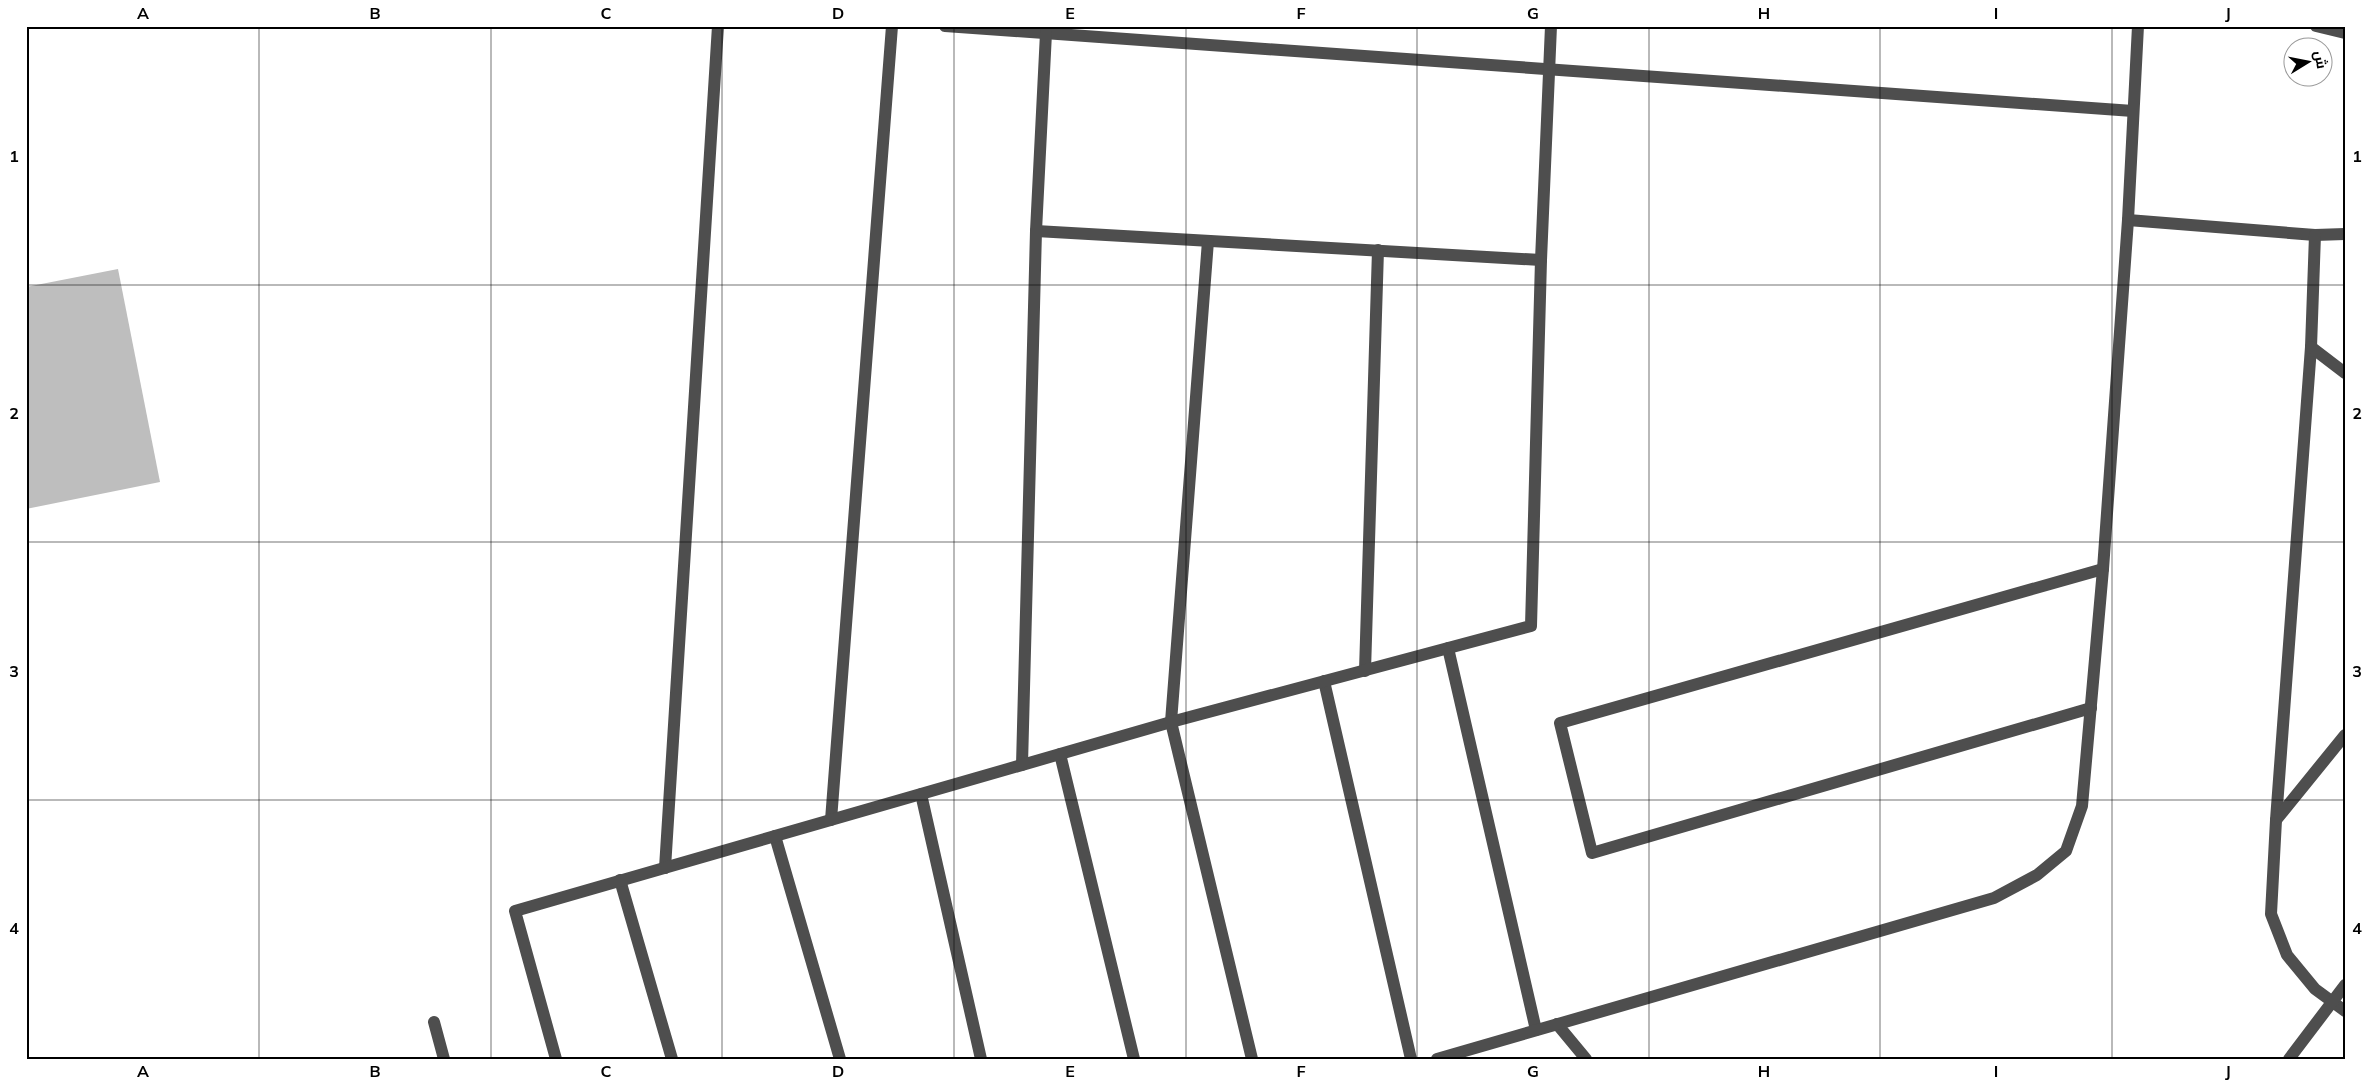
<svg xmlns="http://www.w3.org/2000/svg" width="2371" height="1085" font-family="Mulish,Cairo,sans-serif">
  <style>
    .building { fill: #bebebe }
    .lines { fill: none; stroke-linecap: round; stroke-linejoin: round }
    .minor { stroke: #4e4e4e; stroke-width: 12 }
    .grid { fill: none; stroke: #000; stroke-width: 1; stroke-opacity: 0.55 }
    .neatline { fill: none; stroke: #000; stroke-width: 2 }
    .grid-label { font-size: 16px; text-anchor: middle; font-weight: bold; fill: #000 }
  </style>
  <rect width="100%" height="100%" fill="#fff"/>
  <polygon class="building" points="118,269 160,482 26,509 26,287"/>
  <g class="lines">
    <g class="minor">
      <polyline points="945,26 2133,111"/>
      <polyline points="2316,26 2345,33"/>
      <polyline points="2128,220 2315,235 2345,234"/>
      <polyline points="1036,231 1541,260"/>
      <polyline points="2315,235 2311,347 2276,820 2271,914 2287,955 2315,989 2345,1011"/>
      <polyline points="1208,241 1171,722 1252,1059"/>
      <polyline points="2311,347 2345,373"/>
      <polyline points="1448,648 1536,1030"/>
      <polyline points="1365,671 1378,250"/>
      <polyline points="1324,681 1411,1059"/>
      <polyline points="2091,708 1592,853 1560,723 2103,569"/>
      <polyline points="1060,754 1134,1059"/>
      <polyline points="1022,765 1036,231 1046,33"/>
      <polyline points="921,794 981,1059"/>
      <polyline points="831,820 892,26"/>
      <polyline points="2276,820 2345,735"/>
      <polyline points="775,836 840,1059"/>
      <polyline points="665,868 718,26"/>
      <polyline points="620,880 672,1059"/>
      <polyline points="434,1022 444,1059"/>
      <polyline points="1557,1024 1586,1059"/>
      <polyline points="556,1059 515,911 1171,722 1531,626 1541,260 1551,26"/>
      <polyline points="1437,1059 1994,898 2037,875 2066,851 2082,806 2103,569 2128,220 2138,26"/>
      <polyline points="2289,1059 2345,985"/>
    </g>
  </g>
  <path class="grid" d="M259,26V1059M491,26V1059M722,26V1059M954,26V1059M1186,26V1059M1417,26V1059M1649,26V1059M1880,26V1059M2112,26V1059M26,285H2345M26,542H2345M26,800H2345"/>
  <rect width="2371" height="1085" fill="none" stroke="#ffffff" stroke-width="55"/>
  <g transform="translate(2308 62) rotate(80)"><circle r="24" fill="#ffffff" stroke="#999999"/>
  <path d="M0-4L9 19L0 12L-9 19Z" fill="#000000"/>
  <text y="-8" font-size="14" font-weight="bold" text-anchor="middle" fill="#000000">ش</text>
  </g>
  <rect x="28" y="28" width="2316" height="1030" class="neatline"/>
  <g class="grid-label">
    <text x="143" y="19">A</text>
    <text x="375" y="19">B</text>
    <text x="606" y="19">C</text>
    <text x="838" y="19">D</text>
    <text x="1070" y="19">E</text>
    <text x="1301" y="19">F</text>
    <text x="1533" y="19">G</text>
    <text x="1764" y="19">H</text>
    <text x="1996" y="19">I</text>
    <text x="2228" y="19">J</text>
    <text x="14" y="162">1</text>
    <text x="2357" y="162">1</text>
    <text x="14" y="419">2</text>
    <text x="2357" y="419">2</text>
    <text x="14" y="677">3</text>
    <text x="2357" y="677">3</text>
    <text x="14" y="934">4</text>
    <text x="2357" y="934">4</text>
    <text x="143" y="1077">A</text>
    <text x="375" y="1077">B</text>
    <text x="606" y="1077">C</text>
    <text x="838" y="1077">D</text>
    <text x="1070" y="1077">E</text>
    <text x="1301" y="1077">F</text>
    <text x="1533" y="1077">G</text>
    <text x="1764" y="1077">H</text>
    <text x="1996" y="1077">I</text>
    <text x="2228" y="1077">J</text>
  </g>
</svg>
